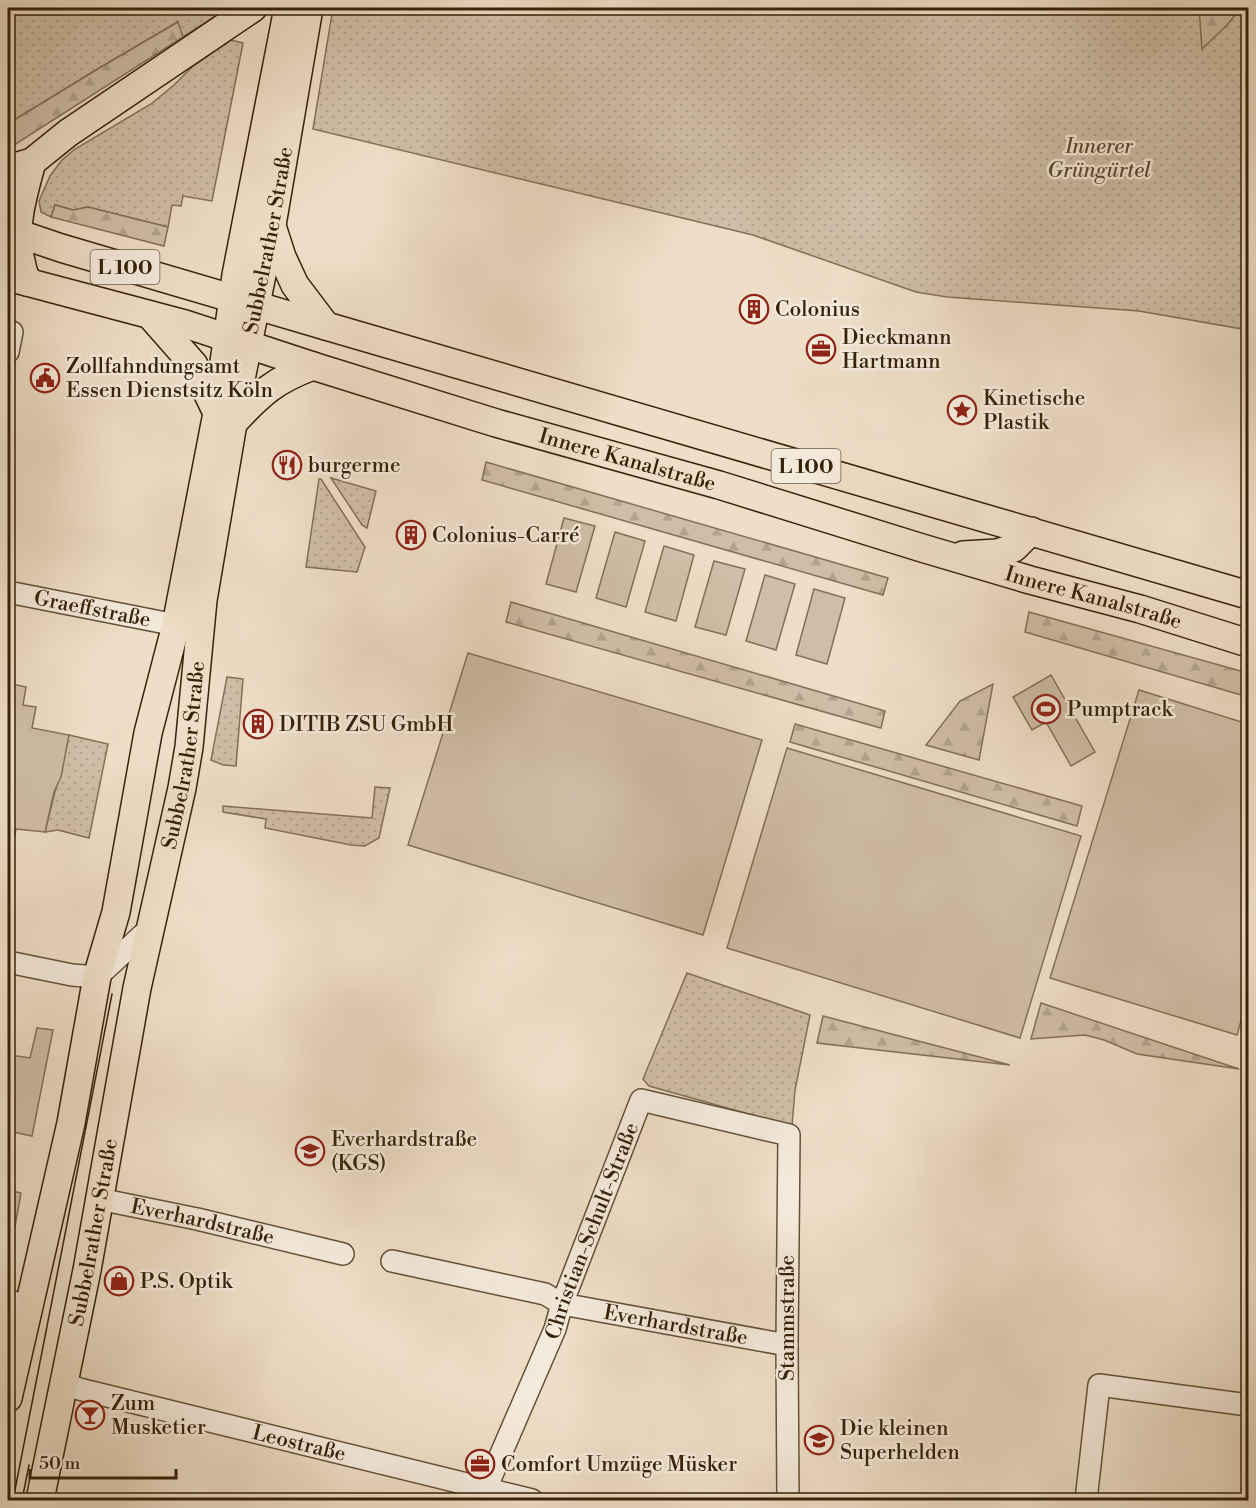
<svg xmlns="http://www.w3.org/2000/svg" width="1256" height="1508" font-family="'Libre Bodoni',serif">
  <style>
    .grass { fill: url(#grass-dots); stroke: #827058; stroke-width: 1.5 }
    .forest { fill: url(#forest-firs); stroke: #827058; stroke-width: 1.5 }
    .garden { fill: #cfbea7; stroke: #827058; stroke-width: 1.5 }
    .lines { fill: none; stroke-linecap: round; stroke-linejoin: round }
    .minor-casing { stroke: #645138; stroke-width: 24 }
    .major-casing { stroke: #362209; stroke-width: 30 }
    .minor { stroke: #f4eadb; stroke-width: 21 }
    .major { stroke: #eedec7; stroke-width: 27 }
    .tram { stroke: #362209; stroke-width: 1.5 }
    .labels { text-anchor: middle; stroke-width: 5; stroke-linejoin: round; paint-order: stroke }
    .shield { fill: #f4eadb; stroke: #6f5e48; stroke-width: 1.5 }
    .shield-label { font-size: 20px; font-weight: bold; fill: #362209 }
    .park-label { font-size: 21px; font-style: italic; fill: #5c4930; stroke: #f4eadb }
    .street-label { font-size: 21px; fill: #362209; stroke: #f4eadb }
    .poi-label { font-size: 21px; fill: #362209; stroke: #f4eadb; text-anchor: start }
  </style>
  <defs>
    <pattern id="grass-dots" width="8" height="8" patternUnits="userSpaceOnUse" patternTransform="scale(1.5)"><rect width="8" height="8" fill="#cfbea7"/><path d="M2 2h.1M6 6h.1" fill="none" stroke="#b2a38e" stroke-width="1.8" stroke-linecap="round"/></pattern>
    <pattern id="forest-firs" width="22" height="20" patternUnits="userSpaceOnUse" patternTransform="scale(1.5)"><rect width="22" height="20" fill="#cfbea7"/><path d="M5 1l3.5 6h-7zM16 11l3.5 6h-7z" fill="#b2a38e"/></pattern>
  </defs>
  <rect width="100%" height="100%" fill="#eedec7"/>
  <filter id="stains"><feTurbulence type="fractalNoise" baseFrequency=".00333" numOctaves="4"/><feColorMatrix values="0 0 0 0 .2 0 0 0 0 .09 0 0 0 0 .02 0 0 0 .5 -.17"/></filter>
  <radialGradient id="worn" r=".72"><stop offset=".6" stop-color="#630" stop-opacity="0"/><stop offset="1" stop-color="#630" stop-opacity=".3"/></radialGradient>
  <g class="grass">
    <polygon points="8,8 228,8 183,37 177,22 101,67 16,119 8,122"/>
    <polygon points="333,8 1248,8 1248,330 1139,311 947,297 916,292 753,235 313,129"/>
    <polygon points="231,40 243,43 212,201 183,196 181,206 172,205 168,227 88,207 73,210 55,205 51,217 41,212 39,201 50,176 62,160 75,149 151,104 174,85 192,67"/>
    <polygon points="331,478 376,491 367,528 362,525"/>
    <polygon points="319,479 321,479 365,547 357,572 306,567"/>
    <polygon points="227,677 243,679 236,766 223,765 211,760"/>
    <polygon points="69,735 108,744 89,838 58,830 45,832"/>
    <polygon points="375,787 390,788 379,838 365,846 351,845 265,828 266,819 223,812 223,806 372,818"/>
    <polygon points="687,973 810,1015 795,1090 792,1126 649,1086 643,1079"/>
    <polygon points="8,1190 21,1193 8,1265"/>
  </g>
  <g class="forest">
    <polygon points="1199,8 1241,8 1227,25 1202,49"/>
    <polygon points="178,22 183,37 8,149 8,122 16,119 101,67"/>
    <polygon points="55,205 73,210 88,207 168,227 164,246 51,217"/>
    <polygon points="486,462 888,578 883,595 482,480"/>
    <polygon points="511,602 885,711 881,728 506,622"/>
    <polygon points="1029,612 1248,673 1248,697 1025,632"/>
    <polygon points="993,684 979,760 926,745 960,701"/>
    <polygon points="795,724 1082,806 1077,826 790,742"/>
    <polygon points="1041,1003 1239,1069 1137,1054 1104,1040 1085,1035 1031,1039"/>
    <polygon points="823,1016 1010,1065 817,1043"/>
  </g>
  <g class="garden">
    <polygon points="564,518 595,526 576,592 546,584"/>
    <polygon points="615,532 645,541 626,607 596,598"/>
    <polygon points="664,546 694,555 676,621 645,612"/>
    <polygon points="714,561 745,569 726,635 695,627"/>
    <polygon points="765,575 795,584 776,650 746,641"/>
    <polygon points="814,589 845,598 827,664 796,655"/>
    <polygon points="468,653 762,740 703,935 408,845"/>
    <polygon points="1051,675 1095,752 1071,766 1046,722 1032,730 1013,697"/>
    <polygon points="8,683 26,687 23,705 36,707 32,728 69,735 61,777 54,792 45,832 16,829 9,866 8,866"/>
    <polygon points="1139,690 1248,724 1248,996 1237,1035 1050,978"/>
    <polygon points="787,748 1081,836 1020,1038 727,948"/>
    <polygon points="37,1028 53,1030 32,1136 8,1131 8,1059 10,1055 30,1058"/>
  </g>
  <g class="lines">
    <g class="minor-casing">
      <g id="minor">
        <polyline points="8,352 12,332"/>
        <path id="s1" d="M8,592L176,625"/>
        <polyline points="8,962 72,975 97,977 150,928"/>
        <path id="s2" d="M99,1199L197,1219L343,1254"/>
        <path id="s3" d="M392,1261L545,1294L562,1304L787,1345"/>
        <polyline points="8,1301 28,1305"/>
        <path id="s4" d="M65,1383L79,1389L532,1500"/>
        <path id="s5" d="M481,1500L555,1329L562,1304L641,1100L789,1135L787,1345L788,1500"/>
        <polyline points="1086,1500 1099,1385 1248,1405"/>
      </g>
    </g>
    <g class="major-casing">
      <g id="major">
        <polyline points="8,169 32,162 68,133 253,8"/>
        <polyline points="272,226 282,257 295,285 326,326"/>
        <polyline points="8,230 61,248 326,326 1248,595"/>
        <path id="s6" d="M8,277L185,324L313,366L496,423L719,485L922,548L1030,580L1140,609L1248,643"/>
        <path d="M27,282C10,237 20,205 32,162"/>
        <polyline points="150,315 194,365 217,413"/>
        <path d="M234,422C261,393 275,380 313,366"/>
        <polyline points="963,555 997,553 1014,548 1031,531"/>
        <polyline points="8,1398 71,1123 97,977 116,912 148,733 176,625 217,413 236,275 288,8"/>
        <path id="s7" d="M40,1500L87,1270L137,988L182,788L189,747L203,600L238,394L272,225L309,8"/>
      </g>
    </g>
    <use href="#minor" class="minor"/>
    <use href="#major" class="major"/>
    <g class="tram">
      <polyline points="13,1500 112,994"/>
      <polyline points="22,1500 29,1465"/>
    </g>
  </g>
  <defs>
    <g id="building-ring" transform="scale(1.5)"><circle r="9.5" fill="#f4eadb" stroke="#8f2418" stroke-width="1.5"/><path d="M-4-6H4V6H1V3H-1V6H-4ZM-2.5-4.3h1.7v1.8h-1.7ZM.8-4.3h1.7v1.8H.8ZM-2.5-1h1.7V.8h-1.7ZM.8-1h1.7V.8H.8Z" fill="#8f2418"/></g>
    <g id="office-ring" transform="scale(1.5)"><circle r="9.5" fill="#f4eadb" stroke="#8f2418" stroke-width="1.5"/><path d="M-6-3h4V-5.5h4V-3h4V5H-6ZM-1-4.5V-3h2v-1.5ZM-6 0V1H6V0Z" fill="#8f2418"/></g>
    <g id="civic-ring" transform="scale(1.5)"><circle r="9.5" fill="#f4eadb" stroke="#8f2418" stroke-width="1.5"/><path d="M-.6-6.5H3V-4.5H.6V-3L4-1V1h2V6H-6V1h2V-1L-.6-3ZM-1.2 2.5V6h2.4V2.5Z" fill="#8f2418"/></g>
    <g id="sight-ring" transform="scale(1.5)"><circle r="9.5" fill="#f4eadb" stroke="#8f2418" stroke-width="1.5"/><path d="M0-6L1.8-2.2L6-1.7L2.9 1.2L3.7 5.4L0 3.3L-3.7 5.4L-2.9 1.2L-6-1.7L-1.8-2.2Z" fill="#8f2418"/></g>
    <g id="restaurant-ring" transform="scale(1.5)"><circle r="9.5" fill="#f4eadb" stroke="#8f2418" stroke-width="1.5"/><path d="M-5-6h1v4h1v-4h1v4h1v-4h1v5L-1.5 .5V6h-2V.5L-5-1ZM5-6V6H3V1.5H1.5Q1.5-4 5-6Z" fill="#8f2418"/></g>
    <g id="stadium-ring" transform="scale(1.5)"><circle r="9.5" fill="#f4eadb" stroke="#8f2418" stroke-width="1.5"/><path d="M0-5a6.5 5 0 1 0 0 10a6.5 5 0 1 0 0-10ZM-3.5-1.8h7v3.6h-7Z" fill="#8f2418"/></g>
    <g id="school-ring" transform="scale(1.5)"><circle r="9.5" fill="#f4eadb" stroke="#8f2418" stroke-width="1.5"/><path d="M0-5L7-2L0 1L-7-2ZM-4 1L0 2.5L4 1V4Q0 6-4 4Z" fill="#8f2418"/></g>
    <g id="shop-ring" transform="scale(1.5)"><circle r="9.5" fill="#f4eadb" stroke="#8f2418" stroke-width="1.5"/><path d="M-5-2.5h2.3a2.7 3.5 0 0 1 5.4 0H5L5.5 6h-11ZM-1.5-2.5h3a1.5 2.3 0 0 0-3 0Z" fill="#8f2418"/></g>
    <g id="bar-ring" transform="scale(1.5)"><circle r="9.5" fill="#f4eadb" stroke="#8f2418" stroke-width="1.5"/><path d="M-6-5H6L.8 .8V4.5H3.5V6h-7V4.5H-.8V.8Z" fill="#8f2418"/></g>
  </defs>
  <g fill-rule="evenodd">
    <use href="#building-ring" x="754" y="309"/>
    <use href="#office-ring" x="821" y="349"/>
    <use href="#civic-ring" x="45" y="378"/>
    <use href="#sight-ring" x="962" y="410"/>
    <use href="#restaurant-ring" x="287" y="465"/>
    <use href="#building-ring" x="411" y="535"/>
    <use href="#stadium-ring" x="1046" y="709"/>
    <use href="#building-ring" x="258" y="724"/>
    <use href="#school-ring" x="310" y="1151"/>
    <use href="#shop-ring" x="119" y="1281"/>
    <use href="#bar-ring" x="90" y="1415"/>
    <use href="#school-ring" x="819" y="1440"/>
    <use href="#office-ring" x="480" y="1464"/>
  </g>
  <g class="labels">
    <g class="shield">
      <rect x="90.5" y="250" width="69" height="34" rx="4.5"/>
      <rect x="771.5" y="449" width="69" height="34" rx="4.5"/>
    </g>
    <g class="shield-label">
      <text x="125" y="274">L 100</text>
      <text x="806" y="473">L 100</text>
    </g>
    <g class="park-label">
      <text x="1099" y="153">Innerer<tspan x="1099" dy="24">Grüngürtel</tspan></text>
    </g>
    <g class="street-label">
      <text dy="7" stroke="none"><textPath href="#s7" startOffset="1281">Subbelrather Straße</textPath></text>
      <text dy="7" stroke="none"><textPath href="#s6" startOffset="646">Innere Kanalstraße</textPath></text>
      <text dy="7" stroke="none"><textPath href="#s6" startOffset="1132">Innere Kanalstraße</textPath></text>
      <text dy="7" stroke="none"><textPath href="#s1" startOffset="86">Graeffstraße</textPath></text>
      <text dy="7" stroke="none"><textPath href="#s7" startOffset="759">Subbelrather Straße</textPath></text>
      <text dy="7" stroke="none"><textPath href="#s2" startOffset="106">Everhardstraße</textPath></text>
      <text dy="7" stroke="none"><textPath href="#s5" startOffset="291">Christian-Schult-Straße</textPath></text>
      <text dy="7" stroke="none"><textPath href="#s7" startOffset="273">Subbelrather Straße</textPath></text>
      <text transform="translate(787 1318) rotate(-90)" y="7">Stammstraße</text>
      <text dy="7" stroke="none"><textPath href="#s3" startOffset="292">Everhardstraße</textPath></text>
      <text dy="7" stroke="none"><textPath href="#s4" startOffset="242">Leostraße</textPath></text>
    </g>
    <g class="poi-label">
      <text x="775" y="316">Colonius</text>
      <text x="842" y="344">Dieckmann<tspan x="842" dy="24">Hartmann</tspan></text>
      <text x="66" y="373">Zollfahndungsamt<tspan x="66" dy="24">Essen Dienstsitz Köln</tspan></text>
      <text x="983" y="405">Kinetische<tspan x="983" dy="24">Plastik</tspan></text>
      <text x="308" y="472">burgerme</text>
      <text x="432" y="542">Colonius-Carré</text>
      <text x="1067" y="716">Pumptrack</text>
      <text x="279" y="731">DITIB ZSU GmbH</text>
      <text x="331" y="1146">Everhardstraße<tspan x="331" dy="24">(KGS)</tspan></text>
      <text x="140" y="1288">P.S. Optik</text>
      <text x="111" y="1410">Zum<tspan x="111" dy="24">Musketier</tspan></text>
      <text x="840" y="1435">Die kleinen<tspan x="840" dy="24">Superhelden</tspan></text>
      <text x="501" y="1471">Comfort Umzüge Müsker</text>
    </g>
  </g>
  <rect width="1256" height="1508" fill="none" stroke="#eedec7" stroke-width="30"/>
  <rect x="9" y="9" width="1238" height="1490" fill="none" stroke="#362209" stroke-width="3"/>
  <rect x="15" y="15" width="1226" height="1478" fill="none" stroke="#362209" stroke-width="1.5"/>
  <path d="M30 1469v9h146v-9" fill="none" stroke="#362209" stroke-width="3"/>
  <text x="39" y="1469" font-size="18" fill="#362209" stroke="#f4eadb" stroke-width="4.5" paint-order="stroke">50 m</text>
  <rect width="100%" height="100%" filter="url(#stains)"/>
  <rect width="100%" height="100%" fill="url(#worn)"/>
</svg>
